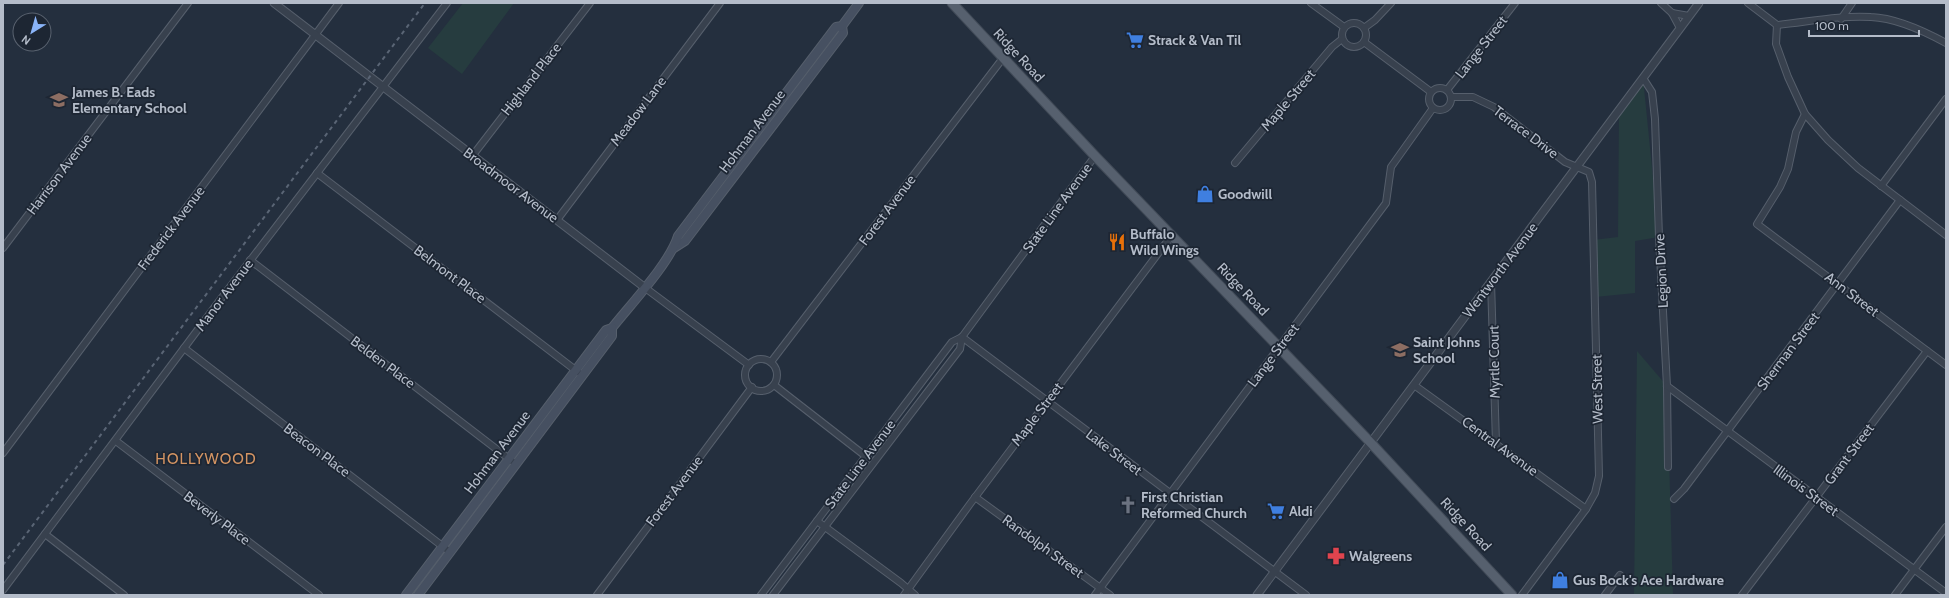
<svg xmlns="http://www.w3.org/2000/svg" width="1949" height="598" font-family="Cabin,sans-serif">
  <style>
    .green { fill: #263c3f }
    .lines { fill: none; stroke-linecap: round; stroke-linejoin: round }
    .minor-casing { stroke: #565f6c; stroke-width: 8 }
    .tertiary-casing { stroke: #565f6c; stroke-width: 9 }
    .secondary-casing { stroke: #565f6c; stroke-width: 10 }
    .primary-casing { stroke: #414a57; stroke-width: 11 }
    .minor { stroke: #38414e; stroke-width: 6 }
    .tertiary { stroke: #38414e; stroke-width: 7 }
    .secondary { stroke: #465061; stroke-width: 8 }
    .primary { stroke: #56606e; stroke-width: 9 }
    .rail { stroke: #5a6575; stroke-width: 2; stroke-dasharray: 4 4; stroke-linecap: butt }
    .labels { text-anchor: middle; stroke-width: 3.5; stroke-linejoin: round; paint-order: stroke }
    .poi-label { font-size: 14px; font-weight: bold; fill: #b4bcc9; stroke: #1d2633; text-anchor: start }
    .street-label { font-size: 14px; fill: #b4bcc9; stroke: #1d2633 }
    .neighbourhood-label { font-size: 15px; letter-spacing: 1px; fill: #d59563; stroke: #1d2633 }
  </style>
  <rect width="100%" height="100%" fill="#242f3e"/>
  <g class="green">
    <polygon points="463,3 514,3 462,74 428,48"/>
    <polygon points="1643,78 1659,237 1635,241 1635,293 1595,297 1593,240 1618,237 1619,111"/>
    <polygon points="1637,351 1667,386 1673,595 1634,595"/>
  </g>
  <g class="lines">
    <g class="minor-casing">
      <g id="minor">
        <polyline points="1311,3 1344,27"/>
        <polyline points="1661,3 1672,13 1689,16"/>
        <polyline points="1748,3 1777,25"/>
        <polyline points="1672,13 1680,28"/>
        <polyline points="1841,19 1852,3"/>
        <circle cx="1354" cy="35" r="12"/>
        <polyline points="1777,25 1776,44 1788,77 1805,114 1828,140 1858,168 1946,235"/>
        <path d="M1777,25C1808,22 1840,15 1871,17C1897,18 1924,31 1946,43"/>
        <polyline points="1364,28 1375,20 1391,3"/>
        <polyline points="1364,42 1431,92"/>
        <polyline points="1643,78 1652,92 1655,119 1659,237 1667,386 1668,467"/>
        <circle cx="1440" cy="99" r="11"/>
        <polyline points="1447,90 1515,3"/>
        <polyline points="1451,97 1473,97 1494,107 1565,162 1589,172 1592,182 1599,476 1595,493 1586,509 1522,595"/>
        <polyline points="1805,114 1796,132 1788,169 1780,187 1757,224 1946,365"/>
        <polyline points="473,155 590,3"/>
        <polyline points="1235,163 1332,47 1342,39"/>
        <polyline points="317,173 578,372"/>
        <polyline points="1881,186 1946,99"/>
        <polyline points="557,220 720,3"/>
        <polyline points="3,248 188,3"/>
        <polyline points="250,260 512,461"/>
        <polyline points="1491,282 1496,443"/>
        <polyline points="644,287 749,365"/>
        <polyline points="962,337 1306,595"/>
        <polyline points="184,348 450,552"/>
        <circle cx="761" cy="375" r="16"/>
        <polyline points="771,362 1003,58"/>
        <polyline points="774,385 868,458"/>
        <polyline points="1414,385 1586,509"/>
        <polyline points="1667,386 1946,593"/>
        <polyline points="116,441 319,595"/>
        <polyline points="3,453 339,3"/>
        <polyline points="975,497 1110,595"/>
        <polyline points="1674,499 1684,489 1900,200"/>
        <polyline points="817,521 901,583 915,595"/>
        <polyline points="45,534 124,595"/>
        <polyline points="3,590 217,304 447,3"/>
        <polyline points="597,595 752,387"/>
        <polyline points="761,595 952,342 962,337 1095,156"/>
        <polyline points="773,595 960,349 962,337"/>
        <polyline points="904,595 970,504 1172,235"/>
        <polyline points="1095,595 1386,203 1391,167 1433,108"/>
        <polyline points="1605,595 1620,575"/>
        <polyline points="1742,595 1927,351"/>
        <polyline points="1895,595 1946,527"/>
      </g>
    </g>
    <g class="tertiary-casing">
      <g id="tertiary">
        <polyline points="274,3 644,287"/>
        <polyline points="1257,595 1699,3"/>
      </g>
    </g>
    <g class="secondary-casing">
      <g id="secondary">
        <polyline points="674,248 685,241 843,33 842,26"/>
        <path d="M406,595L606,330L612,328C630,305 670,263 678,236L836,27L842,26L859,3"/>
        <polyline points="418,595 612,336 612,328"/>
      </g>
    </g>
    <g class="primary-casing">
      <polyline id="primary" points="952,3 1095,156 1370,442 1512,595"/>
    </g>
    <use href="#minor" class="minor"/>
    <use href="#tertiary" class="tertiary"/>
    <use href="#secondary" class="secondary"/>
    <use href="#primary" class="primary"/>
    <polyline class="rail" points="3,565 425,3"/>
  </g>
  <defs>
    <g id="supermarket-bare" transform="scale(1.38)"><path d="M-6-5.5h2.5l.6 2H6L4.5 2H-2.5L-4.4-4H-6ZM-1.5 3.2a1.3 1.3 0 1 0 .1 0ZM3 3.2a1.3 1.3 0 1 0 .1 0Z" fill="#3f7fe0" stroke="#1d2633" stroke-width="2.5" paint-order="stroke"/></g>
    <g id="school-bare" transform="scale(1.38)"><path d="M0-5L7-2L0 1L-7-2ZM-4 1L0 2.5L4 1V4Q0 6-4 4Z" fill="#8d6e63" stroke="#1d2633" stroke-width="2.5" paint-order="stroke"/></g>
    <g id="shop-bare" transform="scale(1.38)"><path d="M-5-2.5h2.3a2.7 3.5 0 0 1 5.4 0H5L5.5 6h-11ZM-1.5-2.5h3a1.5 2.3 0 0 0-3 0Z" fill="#3f7fe0" stroke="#1d2633" stroke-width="2.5" paint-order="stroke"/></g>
    <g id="restaurant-bare" transform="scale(1.38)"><path d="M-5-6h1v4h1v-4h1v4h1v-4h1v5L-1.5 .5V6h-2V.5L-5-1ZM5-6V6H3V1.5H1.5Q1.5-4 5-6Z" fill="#e8710a" stroke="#1d2633" stroke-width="2.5" paint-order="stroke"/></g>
    <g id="church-bare" transform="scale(1.38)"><path d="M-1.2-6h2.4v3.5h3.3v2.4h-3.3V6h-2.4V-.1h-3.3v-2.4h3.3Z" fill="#6b7280" stroke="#1d2633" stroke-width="2.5" paint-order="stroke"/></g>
    <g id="pharmacy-bare" transform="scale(1.38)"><path d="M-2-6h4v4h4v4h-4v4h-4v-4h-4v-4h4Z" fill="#e0444e" stroke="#1d2633" stroke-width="2.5" paint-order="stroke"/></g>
  </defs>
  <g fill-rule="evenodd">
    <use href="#supermarket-bare" x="1135" y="40"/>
    <use href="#school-bare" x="59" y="100"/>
    <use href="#shop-bare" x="1205" y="194"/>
    <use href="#restaurant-bare" x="1117" y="242"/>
    <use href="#school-bare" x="1400" y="350"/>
    <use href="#church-bare" x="1128" y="505"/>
    <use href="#supermarket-bare" x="1276" y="511"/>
    <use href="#pharmacy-bare" x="1336" y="556"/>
    <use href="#shop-bare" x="1560" y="580"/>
  </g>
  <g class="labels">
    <g class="poi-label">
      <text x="1148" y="45">Strack &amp; Van Til</text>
      <text x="72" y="97">James B. Eads<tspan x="72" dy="16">Elementary School</tspan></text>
      <text x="1218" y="199">Goodwill</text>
      <text x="1130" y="239">Buffalo<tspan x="1130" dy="16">Wild Wings</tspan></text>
      <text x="1413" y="347">Saint Johns<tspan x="1413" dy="16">School</tspan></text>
      <text x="1141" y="502">First Christian<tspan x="1141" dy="16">Reformed Church</tspan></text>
      <text x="1289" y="516">Aldi</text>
      <text x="1349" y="561">Walgreens</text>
      <text x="1573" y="585">Gus Bock's Ace Hardware</text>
    </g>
    <g class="street-label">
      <text transform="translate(1481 47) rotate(-52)" y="5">Lange Street</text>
      <text transform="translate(1019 55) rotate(47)" y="5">Ridge Road</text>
      <text transform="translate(531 79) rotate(-52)" y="5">Highland Place</text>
      <text transform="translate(1288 100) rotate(-50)" y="5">Maple Street</text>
      <text transform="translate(638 111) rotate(-53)" y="5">Meadow Lane</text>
      <text transform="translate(752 131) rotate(-53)" y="5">Hohman Avenue</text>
      <text transform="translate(1526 132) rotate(37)" y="5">Terrace Drive</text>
      <text transform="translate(59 174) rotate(-53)" y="5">Harrison Avenue</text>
      <text transform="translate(511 185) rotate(37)" y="5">Broadmoor Avenue</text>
      <text transform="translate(1057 208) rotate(-54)" y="5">State Line Avenue</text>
      <text transform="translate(887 210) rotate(-53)" y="5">Forest Avenue</text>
      <text transform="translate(171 228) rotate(-53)" y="5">Frederick Avenue</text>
      <text transform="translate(1500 270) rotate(-53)" y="5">Wentworth Avenue</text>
      <text transform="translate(1661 271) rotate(-93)" y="5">Legion Drive</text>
      <text transform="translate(450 274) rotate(37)" y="5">Belmont Place</text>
      <text transform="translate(1243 289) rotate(46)" y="5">Ridge Road</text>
      <text transform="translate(1852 294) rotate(37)" y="5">Ann Street</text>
      <text transform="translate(224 295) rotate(-53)" y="5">Manor Avenue</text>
      <text transform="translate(1788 351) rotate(-53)" y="5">Sherman Street</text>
      <text transform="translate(1273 355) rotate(-53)" y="5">Lange Street</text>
      <text transform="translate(383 362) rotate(37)" y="5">Belden Place</text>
      <text transform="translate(1494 362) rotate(-91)" y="5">Myrtle Court</text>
      <text transform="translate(1597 389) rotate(-91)" y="5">West Street</text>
      <text transform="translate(1037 414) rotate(-53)" y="5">Maple Street</text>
      <text transform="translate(1500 446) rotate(36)" y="5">Central Avenue</text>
      <text transform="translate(317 450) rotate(37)" y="5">Beacon Place</text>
      <text transform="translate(497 452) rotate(-53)" y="5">Hohman Avenue</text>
      <text transform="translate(1114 452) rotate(37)" y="5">Lake Street</text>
      <text transform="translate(1849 454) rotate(-53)" y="5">Grant Street</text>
      <text transform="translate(860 464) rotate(-53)" y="5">State Line Avenue</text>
      <text transform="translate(1806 490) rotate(36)" y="5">Illinois Street</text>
      <text transform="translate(674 491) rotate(-53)" y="5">Forest Avenue</text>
      <text transform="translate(217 518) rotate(37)" y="5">Beverly Place</text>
      <text transform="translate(1466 524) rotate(47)" y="5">Ridge Road</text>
      <text transform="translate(1043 546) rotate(36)" y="5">Randolph Street</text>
    </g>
    <g class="neighbourhood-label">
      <text x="206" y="464">HOLLYWOOD</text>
    </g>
  </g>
  <rect width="1949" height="598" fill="none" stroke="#b4bcc9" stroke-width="8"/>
  <g transform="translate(32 32) rotate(217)"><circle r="19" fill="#1d2633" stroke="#59626f"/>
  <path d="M0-3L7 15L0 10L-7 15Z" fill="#8ab4f8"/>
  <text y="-6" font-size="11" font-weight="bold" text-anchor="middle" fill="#b4bcc9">N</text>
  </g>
  <path d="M1809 30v6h110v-6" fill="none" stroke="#b4bcc9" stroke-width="2"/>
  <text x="1815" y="30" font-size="12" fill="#b4bcc9" stroke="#1d2633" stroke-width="3" paint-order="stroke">100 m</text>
</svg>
